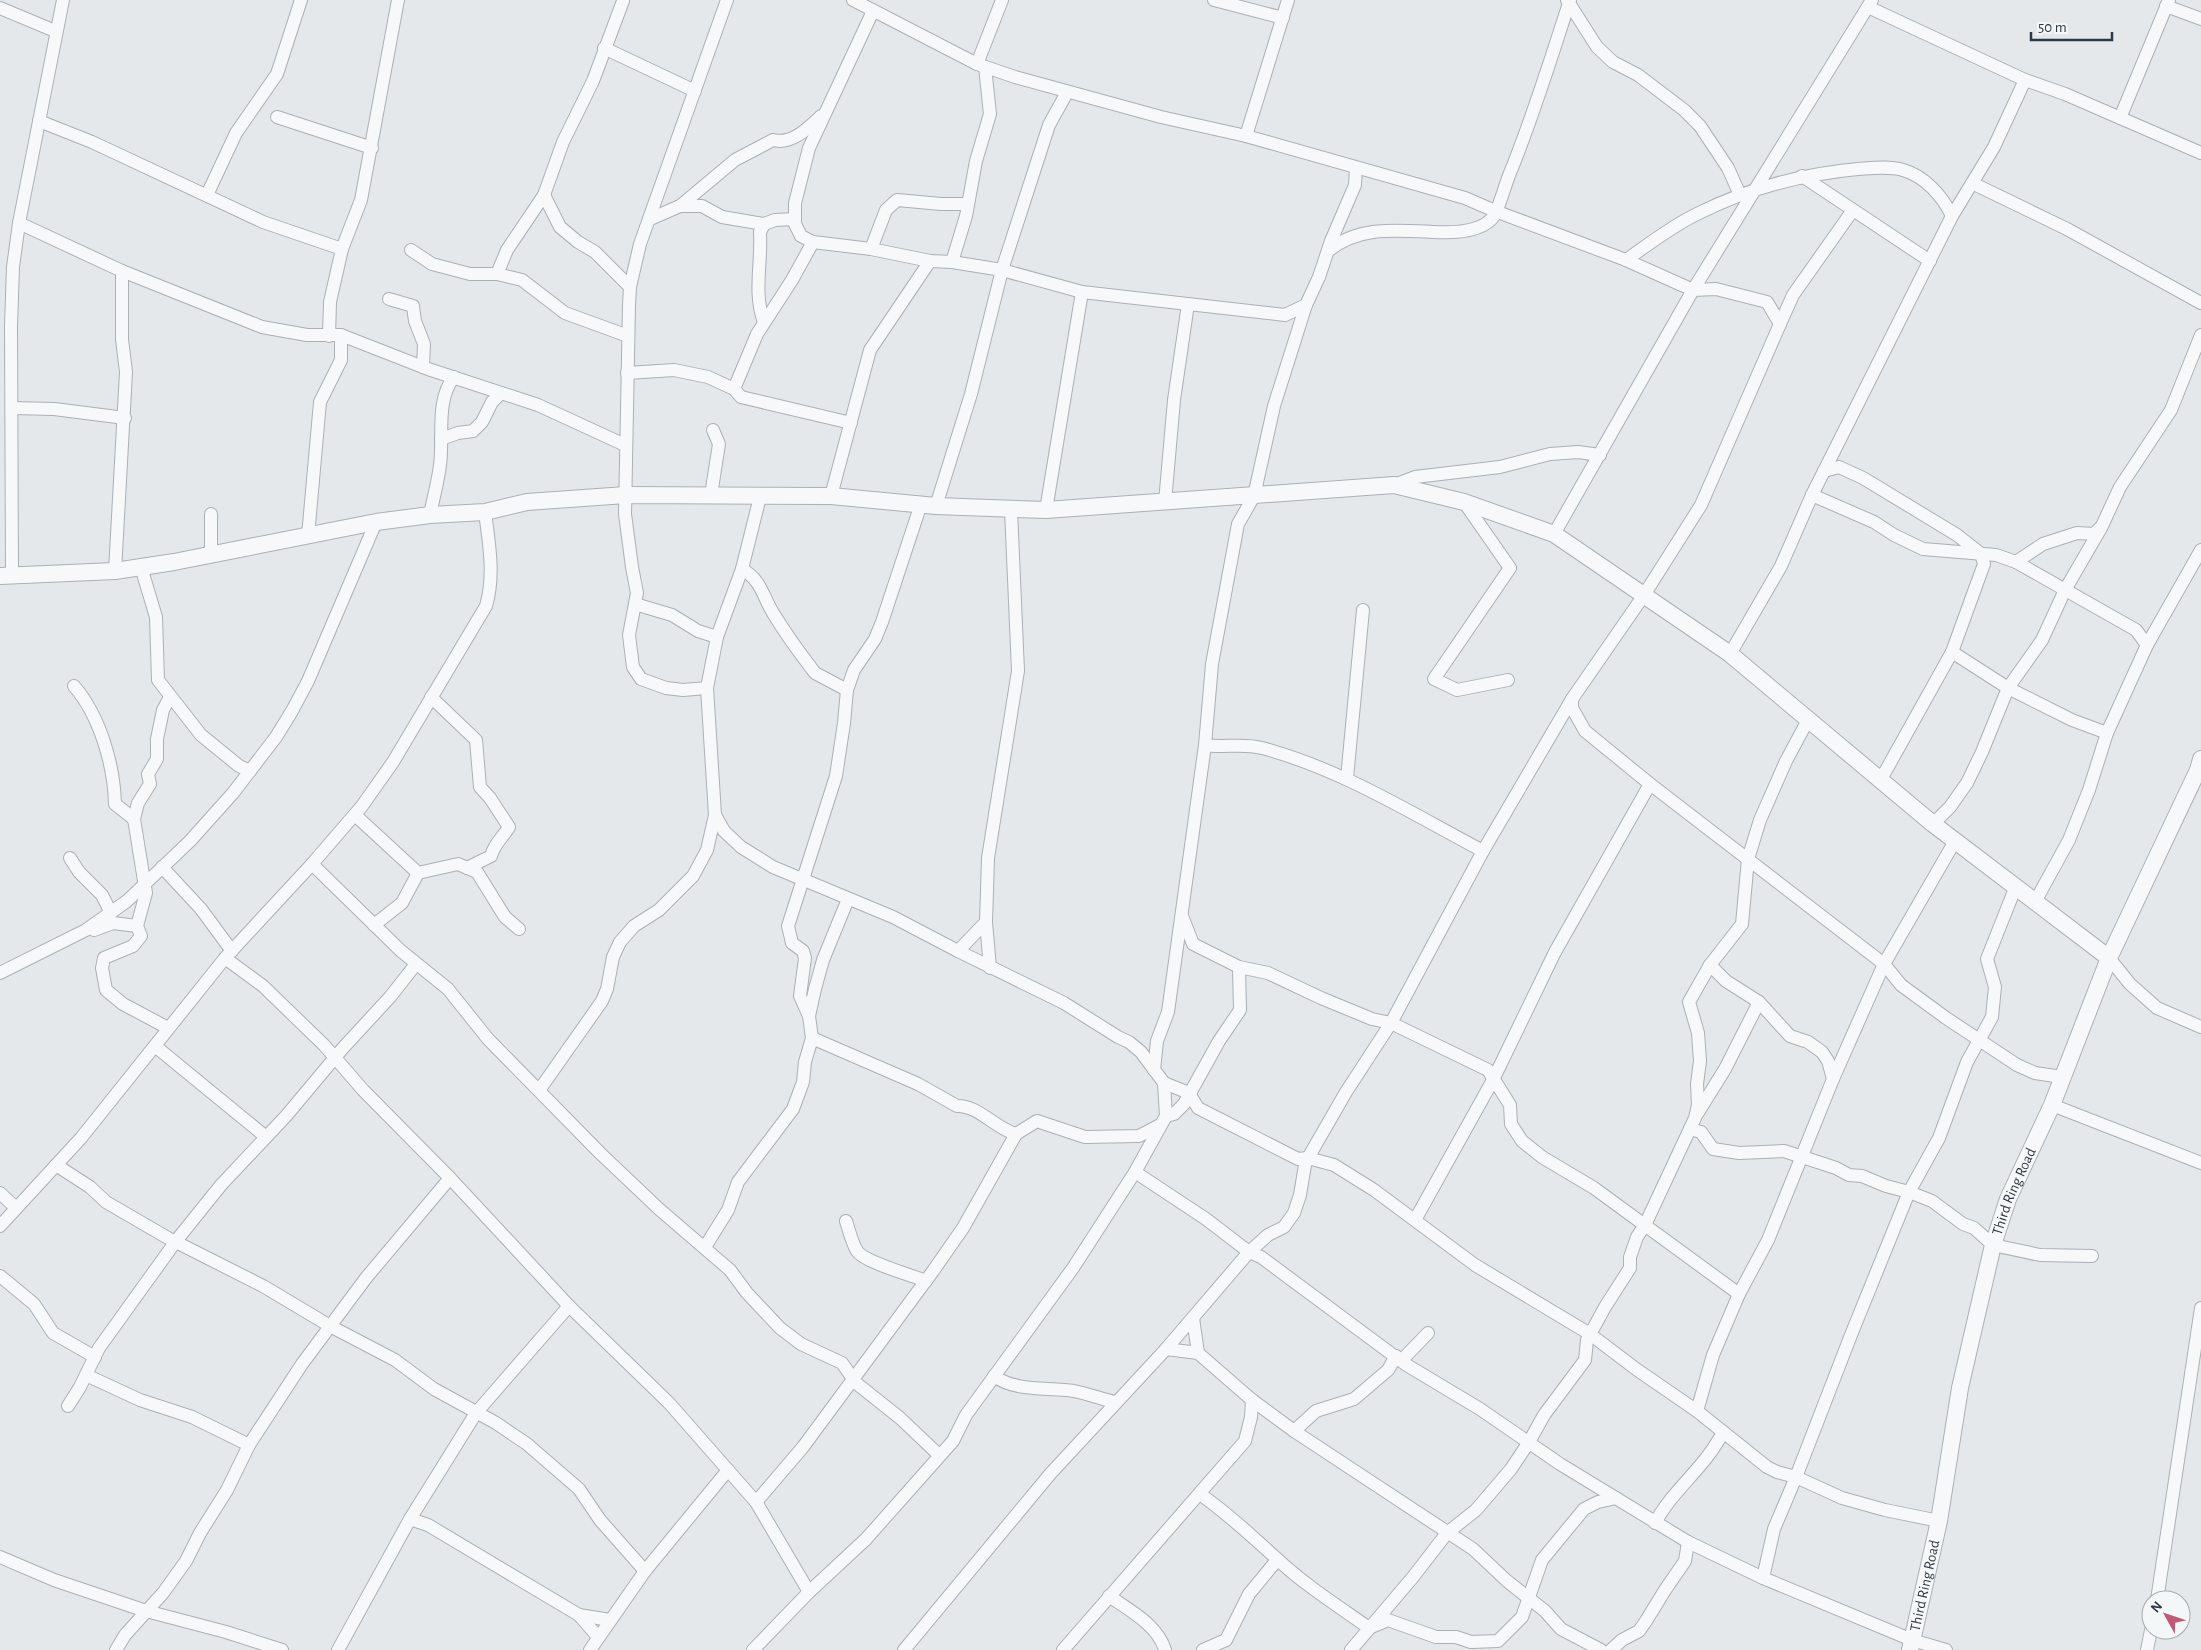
<svg xmlns="http://www.w3.org/2000/svg" width="2201" height="1650" font-family="'Alegreya Sans',sans-serif">
  <style>
    .lines { fill: none; stroke-linecap: round; stroke-linejoin: round }
    .minor-casing { stroke: #aab0b5; stroke-width: 14 }
    .tertiary-casing { stroke: #aab0b5; stroke-width: 18 }
    .minor { stroke: #f7f8fa; stroke-width: 12 }
    .tertiary { stroke: #f7f8fa; stroke-width: 16 }
    .labels { text-anchor: middle; stroke-width: 5; stroke-linejoin: round; paint-order: stroke }
    .street-label { font-size: 15px; fill: #2e3842; stroke: #f4f7f8 }
  </style>
  <rect width="100%" height="100%" fill="#e5e8eb"/>
  <g class="lines">
    <g class="minor-casing">
      <g id="minor">
        <polyline points="853,0 977,64 1015,77 1161,117 1246,136 1465,198 1495,211 1626,260 1693,290 1716,289 1767,302 1780,324 1701,505 1644,595 1572,699 1572,708 1585,731 1650,784 1884,964 1901,985 1946,1018 2017,1065 2035,1073 2062,1077"/>
        <polyline points="1214,0 1283,18"/>
        <polyline points="1567,0 1597,47 1613,62 1638,75 1684,110 1700,126 1728,168 1740,195"/>
        <polyline points="2166,6 2201,19"/>
        <polyline points="1868,7 2025,80 2065,94 2201,153"/>
        <polyline points="0,8 55,31"/>
        <polyline points="873,11 809,148 795,203 795,224 801,236 813,242 871,249 930,261 952,262 1002,270 1082,292 1285,315 1306,305"/>
        <polyline points="604,48 695,91"/>
        <polyline points="977,64 1002,0"/>
        <polyline points="277,117 372,148"/>
        <polyline points="2120,118 2169,0"/>
        <polyline points="39,121 92,142 263,222 342,249"/>
        <polyline points="1246,136 1288,0"/>
        <polyline points="1802,176 1930,261"/>
        <polyline points="1972,183 2067,229 2201,303"/>
        <polyline points="207,195 236,133 277,74 301,0"/>
        <polyline points="544,195 560,227 578,242 595,252 630,287"/>
        <path d="M680,206L735,160L773,140C792,145 808,128 821,116"/>
        <polyline points="650,219 680,206 702,206 722,217 764,224 775,220 795,219"/>
        <polyline points="19,223 122,271 262,327 307,335 341,335 428,369 538,405 625,445"/>
        <polyline points="813,242 792,280 757,334 734,389 741,397 851,423"/>
        <polyline points="871,249 886,210 897,200 941,204 968,204"/>
        <polyline points="411,250 432,264 470,274 497,274 522,280 565,313 628,336"/>
        <path d="M1328,251C1358,226 1396,230 1433,232C1451,233 1482,233 1494,216C1500,205 1505,185 1510,173C1533,117 1551,58 1570,0"/>
        <path d="M1626,260C1649,244 1672,226 1697,214C1747,189 1802,174 1858,169C1873,168 1889,166 1903,170C1925,176 1943,197 1952,216"/>
        <polyline points="952,262 966,216 976,161 990,114 985,67"/>
        <polyline points="497,274 507,250 544,195 563,142 593,81 623,1"/>
        <polyline points="389,299 413,306 415,321 424,344 423,367"/>
        <path d="M764,322C753,293 762,263 760,232L764,224"/>
        <polyline points="1780,324 1793,295 1853,210"/>
        <polyline points="329,336 330,302 342,249 361,200 398,0"/>
        <polyline points="627,373 674,370 708,377 734,389"/>
        <polyline points="12,408 54,409 125,418"/>
        <polyline points="441,439 458,433 473,431 482,422 492,402 501,393"/>
        <polyline points="1824,471 1839,467 1863,478 1957,535 1981,554 1984,564 1952,652"/>
        <polyline points="1394,485 1415,477 1500,467 1550,454 1578,452 1600,455"/>
        <polyline points="711,495 719,444 713,430"/>
        <polyline points="1812,495 1874,522 1894,535 1923,549 1996,555 2016,562 2043,544 2077,533 2094,534 2102,526 2120,487 2171,410 2201,335"/>
        <polyline points="831,496 870,350 930,261"/>
        <polyline points="1165,502 1174,400 1188,304"/>
        <polyline points="1464,502 1510,568 1434,679 1457,690 1508,680"/>
        <polyline points="936,506 971,394 1002,270 1049,125 1065,96 1064,91"/>
        <polyline points="1046,510 1082,292"/>
        <polyline points="211,514 211,555"/>
        <path d="M430,515C433,499 438,482 440,465C444,437 435,401 454,377"/>
        <polyline points="1554,534 1693,290 1872,0"/>
        <polyline points="308,536 320,402 341,360 341,335"/>
        <polyline points="2016,562 2136,630 2147,645"/>
        <polyline points="141,567 156,617 158,680 201,735 239,766 250,771"/>
        <path d="M742,569C762,581 762,595 773,613C784,631 796,648 809,665L815,673L847,690"/>
        <polyline points="115,571 126,372 122,339 122,271"/>
        <polyline points="12,576 11,326 13,267 19,223 63,0"/>
        <polyline points="635,604 672,615 698,631 717,637"/>
        <polyline points="1730,654 1781,566 1812,495 1952,216 1994,147 2025,80"/>
        <path d="M74,686C100,716 114,765 115,804L134,819"/>
        <polyline points="707,688 683,690 666,688 641,679 633,667 629,635 637,593 632,567 625,514 629,305 630,287 640,244 727,0"/>
        <path d="M431,697L476,740L480,787L490,798L509,827C502,839 495,842 491,856L467,868"/>
        <path d="M1205,745C1223,748 1243,743 1262,748C1341,769 1411,813 1483,851"/>
        <polyline points="1347,778 1363,610"/>
        <polyline points="1880,781 1952,652 2008,688 2072,720 2107,733"/>
        <polyline points="355,815 418,873 402,903 374,925"/>
        <polyline points="715,815 724,831 741,847 773,867 893,917 958,951 1064,1003 1118,1037 1129,1042 1141,1052 1164,1083 1166,1116 1135,1172 1073,1268 966,1415 953,1441 866,1539 809,1592 753,1650"/>
        <polyline points="1933,824 1950,807 1967,783 1982,752 2008,688 2042,640 2065,590 2101,528"/>
        <polyline points="70,858 79,872 102,895 111,913"/>
        <polyline points="312,864 401,951 448,989 488,1039 600,1153 659,1209 730,1270 747,1293 780,1328 801,1344 842,1363 856,1383 900,1418 939,1455"/>
        <polyline points="162,867 201,909 232,951"/>
        <polyline points="418,873 458,864 477,872 505,917 519,929"/>
        <polyline points="2036,900 2069,840 2089,790 2107,733 2147,645 2201,550"/>
        <polyline points="1182,916 1193,944 1239,967 1268,973 1321,998 1372,1019 1391,1023 1488,1070 1510,1105 1511,1124 1522,1141 1542,1157 1594,1188 1739,1294"/>
        <polyline points="94,930 113,923 137,926"/>
        <polyline points="958,951 986,922"/>
        <polyline points="225,958 263,986 324,1045 363,1090 450,1178 569,1306 669,1403 756,1502 809,1592"/>
        <polyline points="2109,958 2130,984 2157,1008 2201,1027"/>
        <polyline points="1710,965 1726,981 1759,1002 1790,1036 1808,1042 1822,1052 1828,1061 1833,1079"/>
        <polyline points="990,968 986,922 988,858 1018,671 1011,510"/>
        <polyline points="0,973 86,930 127,901 190,841 233,793 276,737 292,711 308,681 376,522"/>
        <polyline points="809,1016 800,996 805,958 803,951 792,943 788,926 836,776 844,723 847,690 854,670 875,639 882,622 921,504"/>
        <polyline points="168,1028 123,1004 106,990 102,968 104,958 133,946 141,936 137,926 146,893 134,819 138,803 150,784 148,774 157,759 157,739 163,710 170,697"/>
        <polyline points="155,1046 266,1137"/>
        <polyline points="1154,1070 1157,1041 1168,1012 1205,745 1212,664 1238,524 1254,496 1274,406 1306,305 1319,277 1331,241 1355,185 1356,168"/>
        <polyline points="1164,1083 1189,1093 1198,1108 1298,1159 1308,1158 1334,1165 1374,1190 1475,1265 1590,1334 1636,1369 1697,1411 1767,1467 1777,1472 1796,1477 1842,1498 1885,1510 1939,1521"/>
        <polyline points="540,1089 602,1001 607,989 613,957 620,942 634,926 659,910 693,876 707,850 715,815 707,688 717,637 742,569 760,497"/>
        <polyline points="2052,1105 2201,1163"/>
        <polyline points="1697,1114 1725,1069 1759,1002"/>
        <polyline points="1166,1116 1174,1114 1184,1104 1219,1041 1240,1010 1239,967"/>
        <polyline points="1690,1129 1701,1132 1713,1149 1739,1153 1784,1151 1836,1168 1849,1175 1862,1176 1886,1186 1909,1192 1932,1201 1963,1224 1974,1228 1993,1245 2040,1255 2092,1256"/>
        <polyline points="1016,1134 1037,1121 1085,1137 1139,1136 1160,1125"/>
        <polyline points="56,1165 90,1187 106,1202 168,1238 263,1286 330,1326 395,1360 434,1389 496,1423 527,1444 579,1489 600,1520 645,1571"/>
        <polyline points="1135,1172 1206,1219 1249,1252 1261,1257 1405,1364 1480,1409 1560,1464 1688,1542 1763,1578 1912,1640 1946,1650"/>
        <polyline points="0,1193 16,1208"/>
        <polyline points="1415,1220 1493,1080 1555,952 1650,784"/>
        <path d="M846,1221C849,1230 852,1243 857,1251C864,1262 911,1275 926,1281"/>
        <path d="M0,1226L81,1138L225,958L312,864L362,806L393,762L486,606C495,575 489,544 485,512"/>
        <polyline points="705,1247 728,1210 738,1182 793,1109 803,1082 805,1062 812,1038 809,1016 815,989 823,960 848,899"/>
        <polyline points="0,1276 34,1304 53,1333 95,1357"/>
        <polyline points="1193,1318 1198,1353"/>
        <polyline points="1166,1349 1198,1353 1252,1400 1294,1431 1473,1549 1507,1581 1545,1611 1561,1629 1601,1650"/>
        <polyline points="1401,1361 1428,1333"/>
        <polyline points="86,1375 140,1400 192,1417 249,1445"/>
        <path d="M994,1376C1016,1392 1047,1387 1074,1391C1088,1394 1102,1399 1115,1402"/>
        <polyline points="68,1406 80,1387 99,1348 176,1241 221,1185 286,1116 343,1048 390,997 416,964"/>
        <polyline points="1697,1411 1713,1355 1739,1294 1768,1240 1833,1079 1884,964 1955,841"/>
        <polyline points="1294,1431 1316,1411 1354,1399 1388,1370 1396,1356"/>
        <path d="M1200,1494C1228,1514 1252,1536 1277,1559C1305,1585 1338,1606 1369,1628L1388,1620L1436,1637H1456L1471,1642L1498,1641L1522,1617L1542,1560L1584,1509L1598,1502L1616,1498"/>
        <path d="M756,1502L803,1447L933,1271L963,1228L1016,1134C996,1129 978,1105 957,1106L918,1084L812,1038"/>
        <polyline points="410,1519 428,1525 579,1615 598,1637"/>
        <path d="M1655,1523C1673,1489 1705,1468 1723,1432"/>
        <polyline points="0,1557 54,1580 146,1611 226,1632 282,1650"/>
        <polyline points="1763,1578 1774,1529 1796,1477 1851,1335 1909,1192 1939,1138 1967,1062 1992,1017 1995,987 1987,959 2016,886"/>
        <path d="M1109,1596C1129,1610 1158,1625 1165,1650"/>
        <polyline points="2157,1600 2201,1308"/>
        <polyline points="579,1615 610,1620"/>
        <polyline points="116,1650 125,1635 163,1593 186,1561 200,1533 227,1490 249,1445 302,1364 366,1278 450,1178"/>
        <polyline points="338,1650 410,1519 476,1413 569,1306"/>
        <polyline points="590,1650 645,1571 728,1470"/>
        <polyline points="904,1650 1051,1473 1166,1349 1249,1252 1268,1235 1284,1227 1294,1213 1300,1195 1305,1165 1308,1158 1346,1092 1391,1023 1483,851 1572,699"/>
        <polyline points="1063,1650 1245,1441 1251,1417 1252,1400"/>
        <polyline points="1203,1650 1226,1640 1249,1594 1277,1560"/>
        <polyline points="1351,1650 1413,1577 1447,1533 1476,1510 1511,1469 1529,1442 1544,1415 1585,1360 1587,1340 1605,1307 1630,1268 1630,1257 1637,1237 1645,1225 1695,1118 1698,1105 1697,1084 1700,1061 1698,1033 1689,1002 1710,965 1742,924 1748,859 1760,820 1786,761 1808,720"/>
        <polyline points="1611,1650 1622,1640 1639,1631 1646,1621 1665,1590 1685,1561 1688,1542"/>
        <polyline points="2147,1650 2151,1630"/>
      </g>
    </g>
    <g class="tertiary-casing">
      <g id="tertiary">
        <polyline points="0,576 115,571 174,562 376,522 430,515 485,512 527,502 626,495 831,496 936,506 1046,510 1394,485 1464,502 1554,534 1730,654 1933,824 2109,958"/>
        <path id="s1" d="M1910,1650L1939,1521L1960,1388L1993,1245L2008,1199L2052,1105L2109,958L2198,770L2201,759"/>
      </g>
    </g>
    <use href="#minor" class="minor"/>
    <use href="#tertiary" class="tertiary"/>
  </g>
  <g class="labels">
    <g class="street-label">
      <text dy="5" stroke="none"><textPath href="#s1" startOffset="471">Third Ring Road</textPath></text>
      <text dy="5" stroke="none"><textPath href="#s1" startOffset="66">Third Ring Road</textPath></text>
    </g>
  </g>
  <g transform="translate(2166 1615) rotate(310)"><circle r="24" fill="#f4f7f8" stroke="#a5abaf"/>
  <path d="M0-4L9 19L0 12L-9 19Z" fill="#c35777"/>
  <text y="-8" font-size="14" font-weight="bold" text-anchor="middle" fill="#2e3842">N</text>
  </g>
  <path d="M2031 32v8h81v-8" fill="none" stroke="#2e3842" stroke-width="2.5"/>
  <text x="2038" y="32" font-size="15" fill="#2e3842" stroke="#f4f7f8" stroke-width="4" paint-order="stroke">50 m</text>
</svg>
